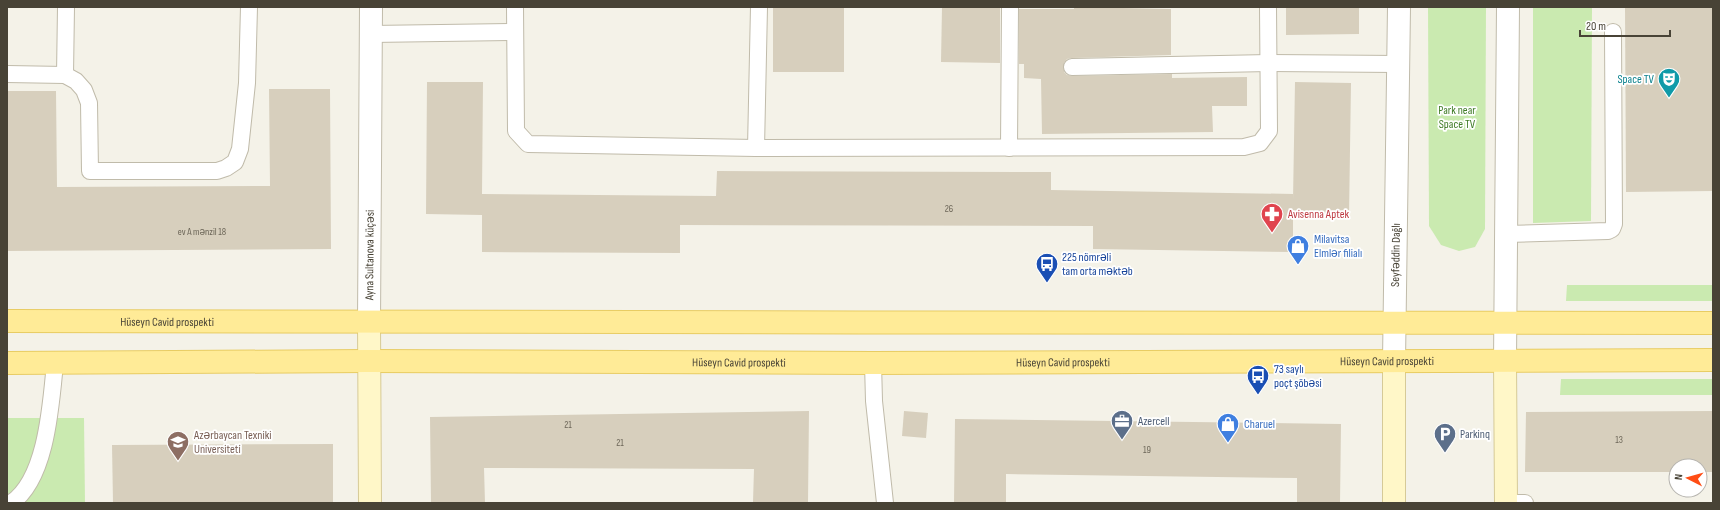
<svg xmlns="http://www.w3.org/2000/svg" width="1720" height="510" font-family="'Sofia Sans Condensed',sans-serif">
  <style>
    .green { fill: #caeab0 }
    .building { fill: #d7cfbd }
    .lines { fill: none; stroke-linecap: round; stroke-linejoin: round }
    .lane-casing { stroke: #c0bbaa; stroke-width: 18 }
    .street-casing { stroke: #c0bbaa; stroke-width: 24 }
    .secondary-casing { stroke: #d6ca97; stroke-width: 24 }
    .primary-casing { stroke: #e8cc63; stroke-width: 24 }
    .lane { stroke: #fff; stroke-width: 16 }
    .street { stroke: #fff; stroke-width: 22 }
    .secondary { stroke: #fff7c8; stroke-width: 22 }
    .primary { stroke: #ffeb97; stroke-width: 22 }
    .labels { text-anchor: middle; stroke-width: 3.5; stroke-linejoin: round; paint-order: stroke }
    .number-label { font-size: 10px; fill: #6c6658 }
    .culture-label { font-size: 12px; fill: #0d838f; stroke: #fff; text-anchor: end }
    .park-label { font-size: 12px; fill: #407c27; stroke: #fff }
    .health-label { font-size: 12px; fill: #be3a42; stroke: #fff; text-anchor: start }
    .shop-label { font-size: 12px; fill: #366cbe; stroke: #fff; text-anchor: start }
    .street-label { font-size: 12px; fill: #484336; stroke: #fff }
    .transit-label { font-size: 12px; fill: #164399; stroke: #fff; text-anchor: start }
    .service-label { font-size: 12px; fill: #4e5e75; stroke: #fff; text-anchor: start }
    .education-label { font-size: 12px; fill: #785e54; stroke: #fff; text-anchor: start }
  </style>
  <rect width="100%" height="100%" fill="#f4f2e8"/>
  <g class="green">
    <polygon points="1428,7 1486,7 1485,229 1475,247 1459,251 1441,245 1429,226"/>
    <polygon points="1533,7 1592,7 1591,221 1533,223"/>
    <polygon points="1567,285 1713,285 1713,301 1566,301"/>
    <polygon points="1561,379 1713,379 1713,395 1560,395"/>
    <polygon points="7,418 84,418 85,503 7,503"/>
  </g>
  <g class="building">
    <rect x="773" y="7" width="71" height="65"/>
    <polygon points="942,7 1000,7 1000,63 941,62"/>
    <polygon points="1074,7 1171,9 1171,55 1071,58 1067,59 1064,63 1064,72 1067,75 1072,76 1172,74 1172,78 1247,77 1247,106 1212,106 1213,132 1042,134 1041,79 1024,78 1024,64 1019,64 1019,9 1074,9"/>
    <polygon points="1286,7 1359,7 1359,34 1286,35"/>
    <polygon points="1625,7 1713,7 1713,191 1626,192"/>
    <polygon points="427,82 483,82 482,194 716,196 717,171 1051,172 1051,190 1293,194 1293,200 1295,82 1351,83 1349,217 1293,215 1293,252 1093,249 1093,226 680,225 680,253 482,252 482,212 482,215 426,214"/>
    <polygon points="269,89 330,89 331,249 7,251 7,91 56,91 57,187 270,186"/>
    <polygon points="809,411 808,502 753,502 754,469 484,468 485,503 431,503 430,417"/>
    <polygon points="904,411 928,413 926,438 902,436"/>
    <polygon points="1713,411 1713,472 1700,472 1700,466 1676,466 1676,472 1525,472 1526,412"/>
    <polygon points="955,419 1341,424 1340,503 1297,503 1297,478 1006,474 1006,503 954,503"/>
    <polygon points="333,444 333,503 113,503 112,445"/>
  </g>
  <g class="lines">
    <g class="lane-casing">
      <g id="lane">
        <polyline points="515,7 516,131 528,144 756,148 1244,147 1260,143 1269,131 1268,7"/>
        <polyline points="371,34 515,32"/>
        <polyline points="1072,67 1269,63 1398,64"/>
        <polyline points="7,74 65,75 76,81 84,90 89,103 90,171 217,171 226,168 235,162 240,149 247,83 249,7"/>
        <polyline points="65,75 66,7"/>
        <polyline points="756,148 759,7"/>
        <polyline points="1009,148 1010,7"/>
        <polyline points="1506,234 1608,231 1612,229 1614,224 1613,32"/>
        <polyline points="873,363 874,401 885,503"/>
        <path d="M11,503C47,479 51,403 55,363"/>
        <polyline points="1506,503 1525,503"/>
      </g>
    </g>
    <g class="street-casing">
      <g id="street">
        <path id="s1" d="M369,323L371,7"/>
        <path id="s2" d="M1394,361L1399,7"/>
        <polyline points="1505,361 1508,7"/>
      </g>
    </g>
    <g class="secondary-casing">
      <g id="secondary">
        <polyline points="369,323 370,503"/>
        <polyline points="1505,361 1506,503"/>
        <polyline points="1394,503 1394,361"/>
      </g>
    </g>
    <g class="primary-casing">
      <g id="primary">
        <path id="s3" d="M7,321C576,325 1144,320 1713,323"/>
        <path id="s4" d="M7,363L368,361L873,363L1713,360"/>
      </g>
    </g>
    <use href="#lane" class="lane"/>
    <use href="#street" class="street"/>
    <use href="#secondary" class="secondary"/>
    <use href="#primary" class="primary"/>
  </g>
  <defs>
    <g id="theatre-pin" transform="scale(1.15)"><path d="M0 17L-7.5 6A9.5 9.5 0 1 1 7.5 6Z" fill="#0f9aa8" stroke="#fff"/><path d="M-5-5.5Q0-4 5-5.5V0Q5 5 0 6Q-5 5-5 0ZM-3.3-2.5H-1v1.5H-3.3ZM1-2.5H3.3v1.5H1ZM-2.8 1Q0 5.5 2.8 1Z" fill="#fff"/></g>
    <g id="pharmacy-pin" transform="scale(1.15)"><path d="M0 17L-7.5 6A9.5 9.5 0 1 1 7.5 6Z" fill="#e0444e" stroke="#fff"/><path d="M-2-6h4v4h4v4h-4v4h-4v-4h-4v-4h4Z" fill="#fff"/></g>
    <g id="shop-pin" transform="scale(1.15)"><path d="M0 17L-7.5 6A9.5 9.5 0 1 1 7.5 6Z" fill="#3f7fe0" stroke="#fff"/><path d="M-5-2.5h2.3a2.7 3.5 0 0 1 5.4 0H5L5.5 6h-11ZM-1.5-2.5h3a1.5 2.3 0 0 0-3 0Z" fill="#fff"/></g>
    <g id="bus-pin" transform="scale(1.15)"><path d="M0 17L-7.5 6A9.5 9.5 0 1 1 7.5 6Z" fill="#1a4fb4" stroke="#fff"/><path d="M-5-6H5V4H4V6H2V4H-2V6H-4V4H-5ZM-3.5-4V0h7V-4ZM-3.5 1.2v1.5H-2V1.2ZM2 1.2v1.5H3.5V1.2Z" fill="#fff"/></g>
    <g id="office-pin" transform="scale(1.15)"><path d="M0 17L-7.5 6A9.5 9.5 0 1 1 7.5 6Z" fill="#5c6f8a" stroke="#fff"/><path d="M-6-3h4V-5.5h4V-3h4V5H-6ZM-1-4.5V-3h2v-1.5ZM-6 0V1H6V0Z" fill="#fff"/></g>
    <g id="parking-pin" transform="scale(1.15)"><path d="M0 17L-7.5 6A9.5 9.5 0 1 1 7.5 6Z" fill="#5c6f8a" stroke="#fff"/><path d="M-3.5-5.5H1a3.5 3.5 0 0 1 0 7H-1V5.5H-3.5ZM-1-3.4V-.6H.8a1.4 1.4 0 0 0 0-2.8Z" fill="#fff"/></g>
    <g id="university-pin" transform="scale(1.15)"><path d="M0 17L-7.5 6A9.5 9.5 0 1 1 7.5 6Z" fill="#8d6e63" stroke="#fff"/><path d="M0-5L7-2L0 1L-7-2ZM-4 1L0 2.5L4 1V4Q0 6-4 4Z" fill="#fff"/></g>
  </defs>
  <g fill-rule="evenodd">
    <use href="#theatre-pin" x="1669" y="79"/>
    <use href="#pharmacy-pin" x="1272" y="214"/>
    <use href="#shop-pin" x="1298" y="246"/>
    <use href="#bus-pin" x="1047" y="264"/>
    <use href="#bus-pin" x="1258" y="376"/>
    <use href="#office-pin" x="1122" y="421"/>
    <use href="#shop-pin" x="1228" y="424"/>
    <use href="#parking-pin" x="1445" y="434"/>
    <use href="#university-pin" x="178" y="442"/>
  </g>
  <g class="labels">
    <g class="number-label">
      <text x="949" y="212">26</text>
      <text x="202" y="235">ev A mənzil 18</text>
      <text x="568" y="428">21</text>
      <text x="1619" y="443">13</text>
      <text x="620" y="446">21</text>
      <text x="1147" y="453">19</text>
    </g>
    <g class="culture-label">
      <text x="1654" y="83">Space TV</text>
    </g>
    <g class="park-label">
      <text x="1457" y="114">Park near<tspan x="1457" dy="14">Space TV</tspan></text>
    </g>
    <g class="health-label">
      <text x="1288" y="218">Avisenna Aptek</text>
    </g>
    <g class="shop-label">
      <text x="1314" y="243">Milavitsa<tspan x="1314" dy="14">Elmlər filialı</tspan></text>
      <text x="1244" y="428">Charuel</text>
    </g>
    <g class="street-label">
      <text dy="4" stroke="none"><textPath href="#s1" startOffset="68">Ayna Sultanova küçəsi</textPath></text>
      <text dy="4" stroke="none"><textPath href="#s2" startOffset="106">Seyfəddin Dağlı</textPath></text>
      <text dy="4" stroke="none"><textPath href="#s3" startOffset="160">Hüseyn Cavid prospekti</textPath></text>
      <text dy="4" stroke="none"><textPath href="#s4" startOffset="1380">Hüseyn Cavid prospekti</textPath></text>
      <text dy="4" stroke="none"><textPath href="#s4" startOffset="1056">Hüseyn Cavid prospekti</textPath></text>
      <text dy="4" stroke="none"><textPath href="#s4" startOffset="732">Hüseyn Cavid prospekti</textPath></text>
    </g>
    <g class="transit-label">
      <text x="1062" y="261">225 nömrəli<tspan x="1062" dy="14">tam orta məktəb</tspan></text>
      <text x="1274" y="373">73 saylı<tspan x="1274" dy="14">poçt şöbəsi</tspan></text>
    </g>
    <g class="service-label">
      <text x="1138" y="425">Azercell</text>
      <text x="1460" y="438">Parkinq</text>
    </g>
    <g class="education-label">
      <text x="194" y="439">Azərbaycan Texniki<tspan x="194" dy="14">Universiteti</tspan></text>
    </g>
  </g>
  <rect width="1720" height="510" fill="none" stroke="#484336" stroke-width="16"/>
  <g transform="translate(1688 478) rotate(276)"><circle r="19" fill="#ffffff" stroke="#b6b4af"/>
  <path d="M0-3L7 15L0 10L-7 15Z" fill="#ff4d15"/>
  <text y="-6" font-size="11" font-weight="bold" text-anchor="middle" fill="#484336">N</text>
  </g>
  <path d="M1580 30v6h90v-6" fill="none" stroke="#484336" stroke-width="2"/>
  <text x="1586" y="30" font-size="12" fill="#484336" stroke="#ffffff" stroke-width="3" paint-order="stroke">20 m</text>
</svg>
